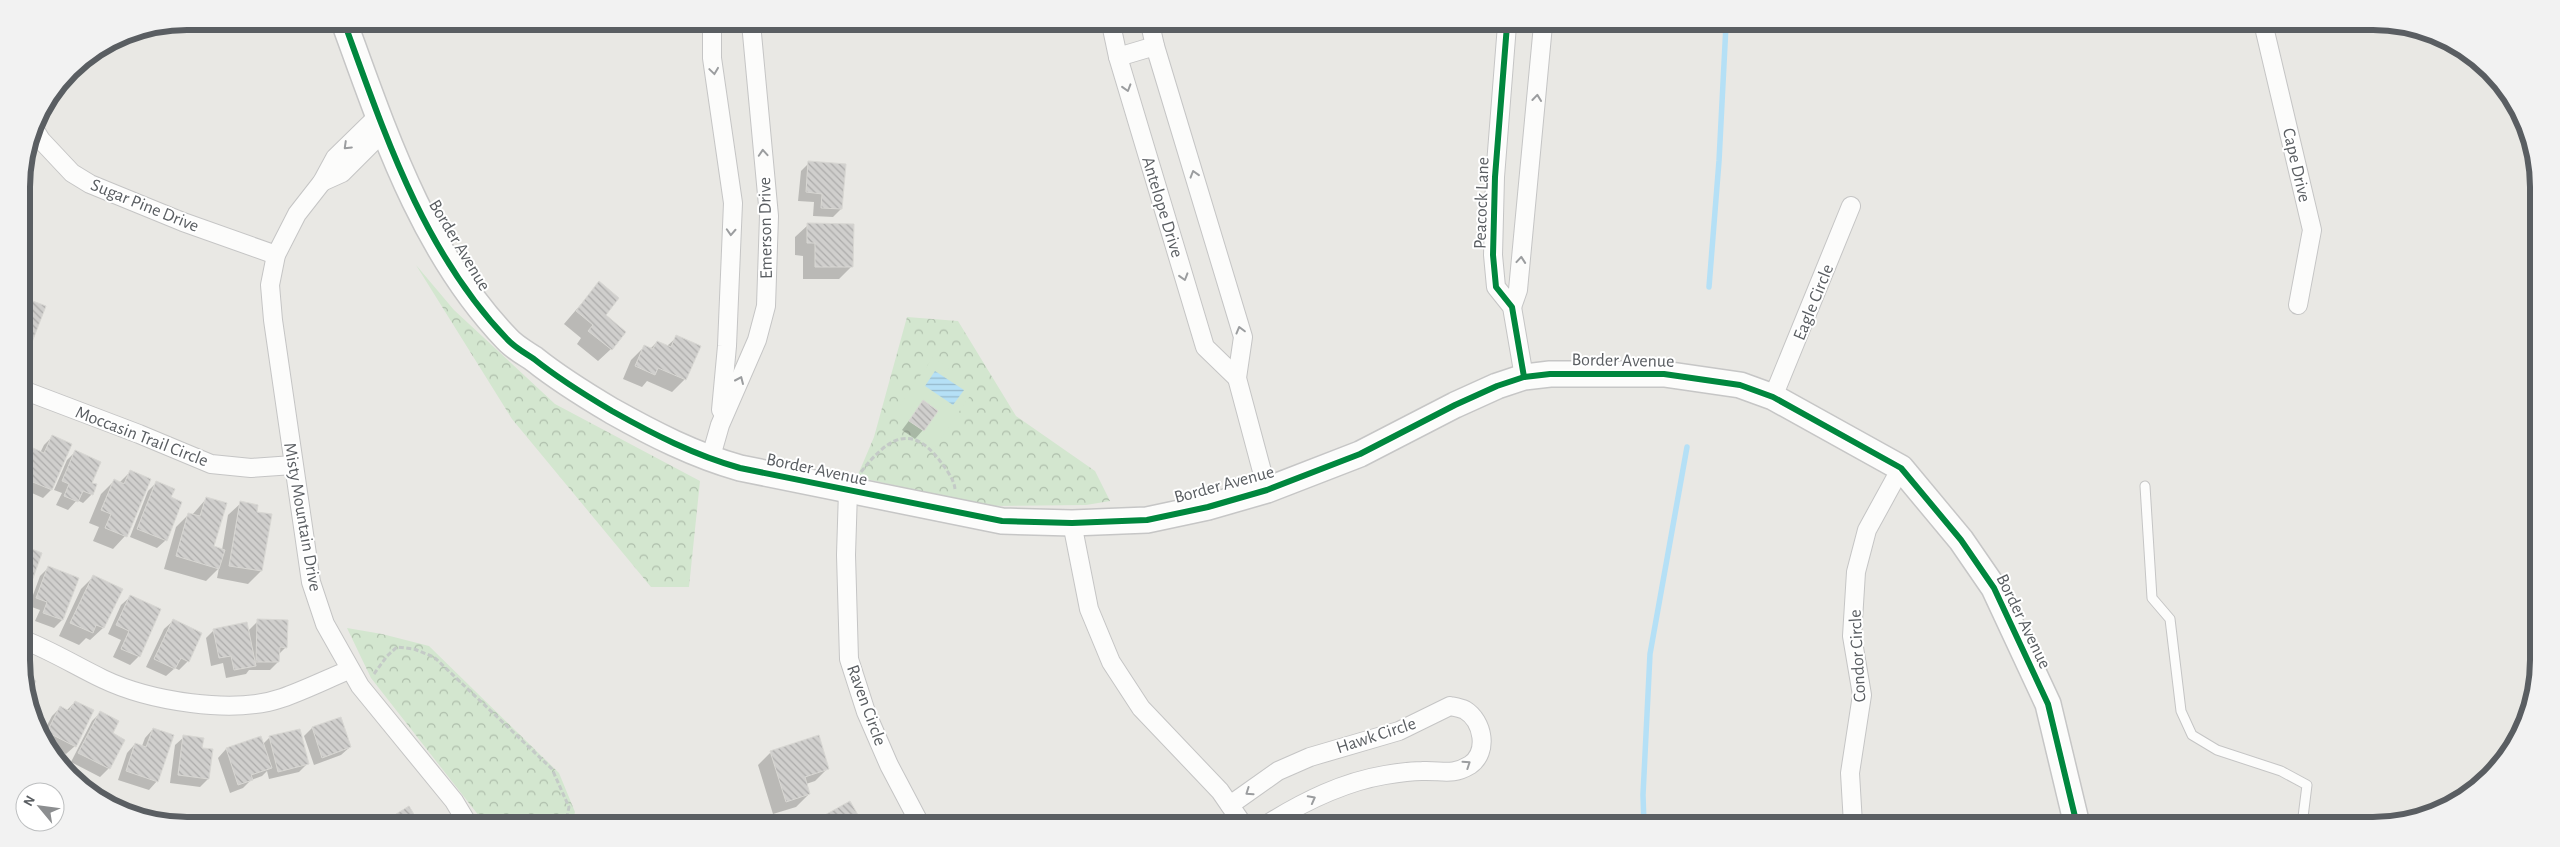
<svg xmlns="http://www.w3.org/2000/svg" width="2560" height="847" font-family="'Alegreya Sans',sans-serif">
  <style>
    .park { fill: url(#park-crowns) }
    .garden { fill: #d3e6cf }
    .water { fill: url(#water-rules) }
    .shadow { fill: #0003 }
    .lines { fill: none; stroke-linecap: round; stroke-linejoin: round }
    .stream { stroke: #b5e0f6; stroke-width: 5.5 }
    .building { fill: url(#building-back-hatch); stroke: #d8d7d3 }
    .lane-casing { stroke: #c5c5c5; stroke-width: 11 }
    .street-casing { stroke: #c5c5c5; stroke-width: 20 }
    .secondary-casing { stroke: #c6c6c6; stroke-width: 28 }
    .path { stroke: #c4cac7; stroke-width: 3; stroke-dasharray: 5 2.5; stroke-linecap: butt }
    .lane { stroke: #fcfcfb; stroke-width: 9 }
    .street { stroke: #fcfcfb; stroke-width: 18 }
    .secondary { stroke: #fcfcfb; stroke-width: 25 }
    .cycleway-casing { stroke: #fff; stroke-width: 9 }
    .cycleway { stroke: #00873e; stroke-width: 6 }
    .oneway { stroke: #9b9d9f }
    .labels { text-anchor: middle; stroke-width: 4; stroke-linejoin: round; paint-order: stroke }
    .street-label { font-size: 18px; fill: #5a5e62; stroke: #fff }
    .rim { fill: none; stroke: #5a5e62; stroke-width: 6 }
  </style>
  <defs>
    <pattern id="park-crowns" width="20" height="18" patternUnits="userSpaceOnUse" patternTransform="scale(1.25)"><rect width="20" height="18" fill="#d3e6cf"/><path d="M2 6a3 3 0 1 1 6 0M12 15a3 3 0 1 1 6 0" fill="none" stroke="#aebeab"/></pattern>
    <pattern id="water-rules" width="6" height="5" patternUnits="userSpaceOnUse" patternTransform="scale(1.25)"><rect width="6" height="5" fill="#b5e0f6"/><path d="M0 2.5h6" fill="none" stroke="#96b9cb"/></pattern>
    <pattern id="building-back-hatch" width="6" height="6" patternUnits="userSpaceOnUse" patternTransform="scale(1.25)"><rect width="6" height="6" fill="#d0cfcd"/><path d="M-1 5l2 2M0 0l6 6M5-1l2 2" fill="none" stroke="#acabaa"/></pattern>
  </defs>
  <rect width="100%" height="100%" fill="#e9e8e4"/>
  <g class="park">
    <polygon points="416,265 454,310 555,404 700,481 689,587 651,587 512,419"/>
    <polygon points="907,317 958,321 1016,416 1095,471 1110,501 1086,505 988,506 857,477 874,437"/>
    <polygon points="347,628 382,634 429,646 559,773 575,812 573,821 483,821 371,678"/>
  </g>
  <polygon class="garden" points="933,357 976,387 935,447 892,417"/>
  <polygon class="water" points="935,371 964,390 953,405 925,386"/>
  <g class="shadow">
    <polygon points="781,23 835,23 828,31 781,27"/>
    <polygon points="809,163 841,209 833,217 813,216 814,202 798,201 801,171"/>
    <polygon points="808,225 851,267 839,279 803,279 803,256 795,255 795,237"/>
    <polygon points="599,283 611,349 598,361 577,344 581,338 564,324"/>
    <polygon points="22,298 26,354 23,358"/>
    <polygon points="677,337 685,379 672,392 647,381 642,387 623,379 631,360 644,347 650,349 657,342 667,346"/>
    <polygon points="923,402 923,430 915,439 902,430"/>
    <polygon points="52,437 51,490 43,498 23,489 23,463 34,450 40,453 44,445"/>
    <polygon points="75,452 91,483 92,494 83,503 77,500 68,510 56,505 62,493 54,490 67,460"/>
    <polygon points="131,471 125,536 113,549 93,541 99,527 89,523 101,494 114,481 119,483"/>
    <polygon points="156,483 170,498 166,540 157,548 130,537 148,491"/>
    <polygon points="206,499 213,547 222,550 228,515 241,503 255,513 270,515 261,571 248,584 217,578 219,568 206,581 164,569 176,527 189,514 192,515"/>
    <polygon points="24,547 40,553 30,584 24,590"/>
    <polygon points="48,568 62,620 54,628 35,621 40,610 29,606 40,576"/>
    <polygon points="94,576 121,589 103,628 90,640 86,638 79,645 59,636 81,589"/>
    <polygon points="130,597 139,656 130,665 113,657 121,640 108,634 121,605"/>
    <polygon points="173,621 188,661 179,670 175,668 166,676 146,667 164,629"/>
    <polygon points="258,621 286,647 278,655 278,662 270,670 249,670 246,674 226,678 223,663 211,666 206,638 214,630 248,631"/>
    <polygon points="75,702 75,746 66,754 51,747 44,731 52,716 60,708 66,711"/>
    <polygon points="100,713 111,734 123,740 109,768 100,777 71,762 92,721"/>
    <polygon points="340,718 350,747 341,755 314,765 304,736 312,728"/>
    <polygon points="153,729 157,781 149,790 118,780 127,753 135,744 142,746 145,738"/>
    <polygon points="184,737 201,749 208,779 200,787 170,783 175,745"/>
    <polygon points="270,737 307,764 299,772 269,779 267,771 262,776 251,780 243,788 230,793 218,758 226,749 262,745"/>
    <polygon points="771,752 828,768 815,781 806,784 809,794 796,807 773,814 758,765"/>
  </g>
  <g class="lines">
    <g class="stream">
      <polyline points="1709,287 1719,161 1726,25"/>
      <polyline points="1644,824 1643,795 1650,654 1687,447"/>
    </g>
  </g>
  <g class="building">
    <polygon points="808,161 846,164 842,209 821,208 822,194 806,192"/>
    <polygon points="807,223 854,224 853,267 815,267 815,243 807,243"/>
    <polygon points="599,281 619,298 606,315 626,332 612,350 588,331 593,325 576,311"/>
    <polygon points="22,297 46,306 27,355 23,353"/>
    <polygon points="676,335 701,346 686,380 658,368 655,375 635,366 644,345 653,349 657,341 671,347"/>
    <polygon points="923,400 938,411 924,431 909,421"/>
    <polygon points="52,435 72,444 52,490 23,478 23,472 33,448 44,453"/>
    <polygon points="75,450 101,462 92,483 97,484 93,495 83,491 78,502 64,496 69,484 62,481"/>
    <polygon points="130,470 151,479 127,537 105,528 111,514 101,510 114,479 124,484"/>
    <polygon points="156,481 175,489 171,497 182,502 167,541 137,529"/>
    <polygon points="206,497 227,503 214,546 225,550 219,569 176,556 188,513 200,516"/>
    <polygon points="240,501 258,505 257,512 272,514 262,571 229,566"/>
    <polygon points="24,546 42,553 31,584 24,582"/>
    <polygon points="48,566 79,578 63,620 43,613 47,602 36,598"/>
    <polygon points="93,575 123,589 104,628 96,625 93,633 70,623"/>
    <polygon points="130,595 161,609 140,657 121,649 129,631 116,625"/>
    <polygon points="173,619 202,633 189,662 181,658 175,669 154,659"/>
    <polygon points="257,619 288,620 287,648 280,647 279,662 256,662"/>
    <polygon points="247,622 256,666 234,670 231,656 219,658 213,629"/>
    <polygon points="24,674 36,681 28,698 24,692"/>
    <polygon points="75,701 94,710 76,747 47,732 60,706 69,711"/>
    <polygon points="100,711 119,721 113,733 125,740 110,769 78,753"/>
    <polygon points="341,717 351,747 322,758 312,727"/>
    <polygon points="153,728 174,735 158,782 126,771 135,743 146,747"/>
    <polygon points="300,729 309,764 278,772 269,736"/>
    <polygon points="183,735 204,738 202,748 213,749 209,779 178,775"/>
    <polygon points="819,735 829,769 805,777 810,794 786,802 770,751"/>
    <polygon points="261,736 272,768 251,775 253,780 238,785 226,748"/>
    <polygon points="850,801 862,822 817,822 816,820"/>
    <polygon points="409,806 418,821 385,821"/>
  </g>
  <g class="lines">
    <g class="lane-casing">
      <polyline id="lane" points="2145,486 2152,598 2170,619 2181,711 2192,735 2217,750 2281,771 2307,785 2302,825"/>
    </g>
    <g class="street-casing">
      <g id="street">
        <polyline points="712,23 712,58 733,203 727,346 721,410"/>
        <polyline points="1111,24 1118,57 1205,347 1237,378"/>
        <polyline points="1150,24 1155,46 1243,337 1237,378 1267,490"/>
        <polyline points="1507,25 1495,177 1493,255 1496,287 1512,307 1524,377"/>
        <polyline points="2264,27 2312,230 2298,305"/>
        <polyline points="1118,57 1155,46"/>
        <polyline points="378,116 335,158 322,182 297,214 276,255 270,285 273,320 311,582 325,624 360,686 454,801 466,821"/>
        <polyline points="33,127 41,140 72,173 90,184 183,222 276,255"/>
        <polyline points="322,182 342,173 384,131"/>
        <polyline points="1512,307 1518,290 1543,25"/>
        <polyline points="23,390 139,434 211,464 251,468 293,465"/>
        <polyline points="1773,397 1851,206"/>
        <polyline points="710,460 720,425 757,340 766,306 769,216 751,23"/>
        <polyline points="848,491 846,555 849,659 866,712 889,765 919,822"/>
        <polyline points="1072,523 1089,609 1111,662 1141,708 1220,791 1242,823"/>
        <path d="M24,640C52,651 76,666 103,679C149,701 233,715 282,698C305,690 327,679 349,670"/>
        <path d="M1230,805L1278,771L1310,757L1399,731L1450,706C1455,707 1461,708 1465,710C1483,721 1489,752 1470,765C1452,776 1442,770 1422,771C1410,771 1397,773 1385,775C1343,782 1305,801 1269,823"/>
        <polyline points="1853,824 1850,773 1862,695 1852,636 1856,572 1867,530 1901,468"/>
      </g>
    </g>
    <g class="secondary-casing">
      <path id="secondary" d="M344,22C384,132 423,252 507,339C514,347 525,353 534,359C559,379 585,395 612,411C653,434 694,455 740,468L1002,521L1072,523L1147,520L1208,507L1267,490L1360,454L1455,405L1497,386L1524,377L1550,374H1664L1740,385L1773,397L1901,468L1961,540L1994,588L2048,704L2077,825"/>
    </g>
    <g class="path">
      <path d="M861,472C886,440 910,421 940,461C946,469 954,479 955,489"/>
      <polyline points="374,674 387,656 397,647 414,649 434,657 552,769 569,807 566,821"/>
    </g>
    <use href="#lane" class="lane"/>
    <use href="#street" class="street"/>
    <use href="#secondary" class="secondary"/>
    <g class="cycleway-casing">
      <g id="cycleway">
        <path d="M344,22C384,132 423,252 507,339C514,347 525,353 534,359C559,379 585,395 612,411C653,434 694,455 740,468L1002,521L1072,523L1147,520L1208,507L1267,490L1360,454L1455,405L1497,386L1524,377L1550,374H1664L1740,385L1773,397L1901,468L1961,540L1994,588L2048,704L2077,825"/>
        <polyline points="1507,25 1495,177 1493,255 1496,287 1512,307 1524,377"/>
      </g>
    </g>
    <use href="#cycleway" class="cycleway"/>
  </g>
  <defs><path id="oneway-chevron" d="M-2-3.5L2.5 0L-2 3.5" fill="none" stroke-width="1.6" stroke-linecap="round" stroke-linejoin="round" transform="scale(1.25)"/></defs>
  <g class="oneway">
    <use href="#oneway-chevron" transform="translate(714 71) rotate(82)"/>
    <use href="#oneway-chevron" transform="translate(1127 88) rotate(73)"/>
    <use href="#oneway-chevron" transform="translate(1537 98) rotate(-84)"/>
    <use href="#oneway-chevron" transform="translate(347 146) rotate(136)"/>
    <use href="#oneway-chevron" transform="translate(763 153) rotate(-94)"/>
    <use href="#oneway-chevron" transform="translate(1194 174) rotate(-107)"/>
    <use href="#oneway-chevron" transform="translate(731 232) rotate(93)"/>
    <use href="#oneway-chevron" transform="translate(1521 260) rotate(-85)"/>
    <use href="#oneway-chevron" transform="translate(1184 277) rotate(73)"/>
    <use href="#oneway-chevron" transform="translate(1240 330) rotate(-105)"/>
    <use href="#oneway-chevron" transform="translate(740 380) rotate(-66)"/>
    <use href="#oneway-chevron" transform="translate(1467 764) rotate(-34)"/>
    <use href="#oneway-chevron" transform="translate(1249 792) rotate(145)"/>
    <use href="#oneway-chevron" transform="translate(1312 799) rotate(-28)"/>
  </g>
  <g class="labels">
    <g class="street-label">
      <text transform="translate(2297 165) rotate(77)" y="6">Cape Drive</text>
      <text transform="translate(1481 203) rotate(-88)" y="6">Peacock Lane</text>
      <text transform="translate(145 205) rotate(22)" y="6">Sugar Pine Drive</text>
      <text transform="translate(1163 207) rotate(73)" y="6">Antelope Drive</text>
      <text transform="translate(765 228) rotate(-91)" y="6">Emerson Drive</text>
      <text transform="translate(460 245) rotate(59)" y="6">Border Avenue</text>
      <text transform="translate(1813 302) rotate(-68)" y="6">Eagle Circle</text>
      <text transform="translate(1623 360) rotate(1)" y="6">Border Avenue</text>
      <text transform="translate(142 436) rotate(21)" y="6">Moccasin Trail Circle</text>
      <text transform="translate(817 469) rotate(12)" y="6">Border Avenue</text>
      <text transform="translate(1224 484) rotate(-15)" y="6">Border Avenue</text>
      <text transform="translate(303 517) rotate(80)" y="6">Misty Mountain Drive</text>
      <text transform="translate(2024 621) rotate(64)" y="6">Border Avenue</text>
      <text transform="translate(1857 656) rotate(-93)" y="6">Condor Circle</text>
      <text transform="translate(867 705) rotate(70)" y="6">Raven Circle</text>
      <text transform="translate(1376 735) rotate(-18)" y="6">Hawk Circle</text>
    </g>
  </g>
  <path d="M0 0H2560V847H0ZM187 30H2373A157 157 0 0 1 2530 187V660A157 157 0 0 1 2373 817H187A157 157 0 0 1 30 660V187A157 157 0 0 1 187 30Z" fill="#f2f2f2" fill-rule="evenodd"/>
  <path class="rim" d="M187 30H2373A157 157 0 0 1 2530 187V660A157 157 0 0 1 2373 817H187A157 157 0 0 1 30 660V187A157 157 0 0 1 187 30Z"/>
  <g transform="translate(40 807) rotate(299)"><circle r="24" fill="#ffffff" stroke="#bdbfc0"/>
  <path d="M0-4L9 19L0 12L-9 19Z" fill="#8c8e90"/>
  <text y="-8" font-size="14" font-weight="bold" text-anchor="middle" fill="#5a5e62">N</text>
  </g>
</svg>
